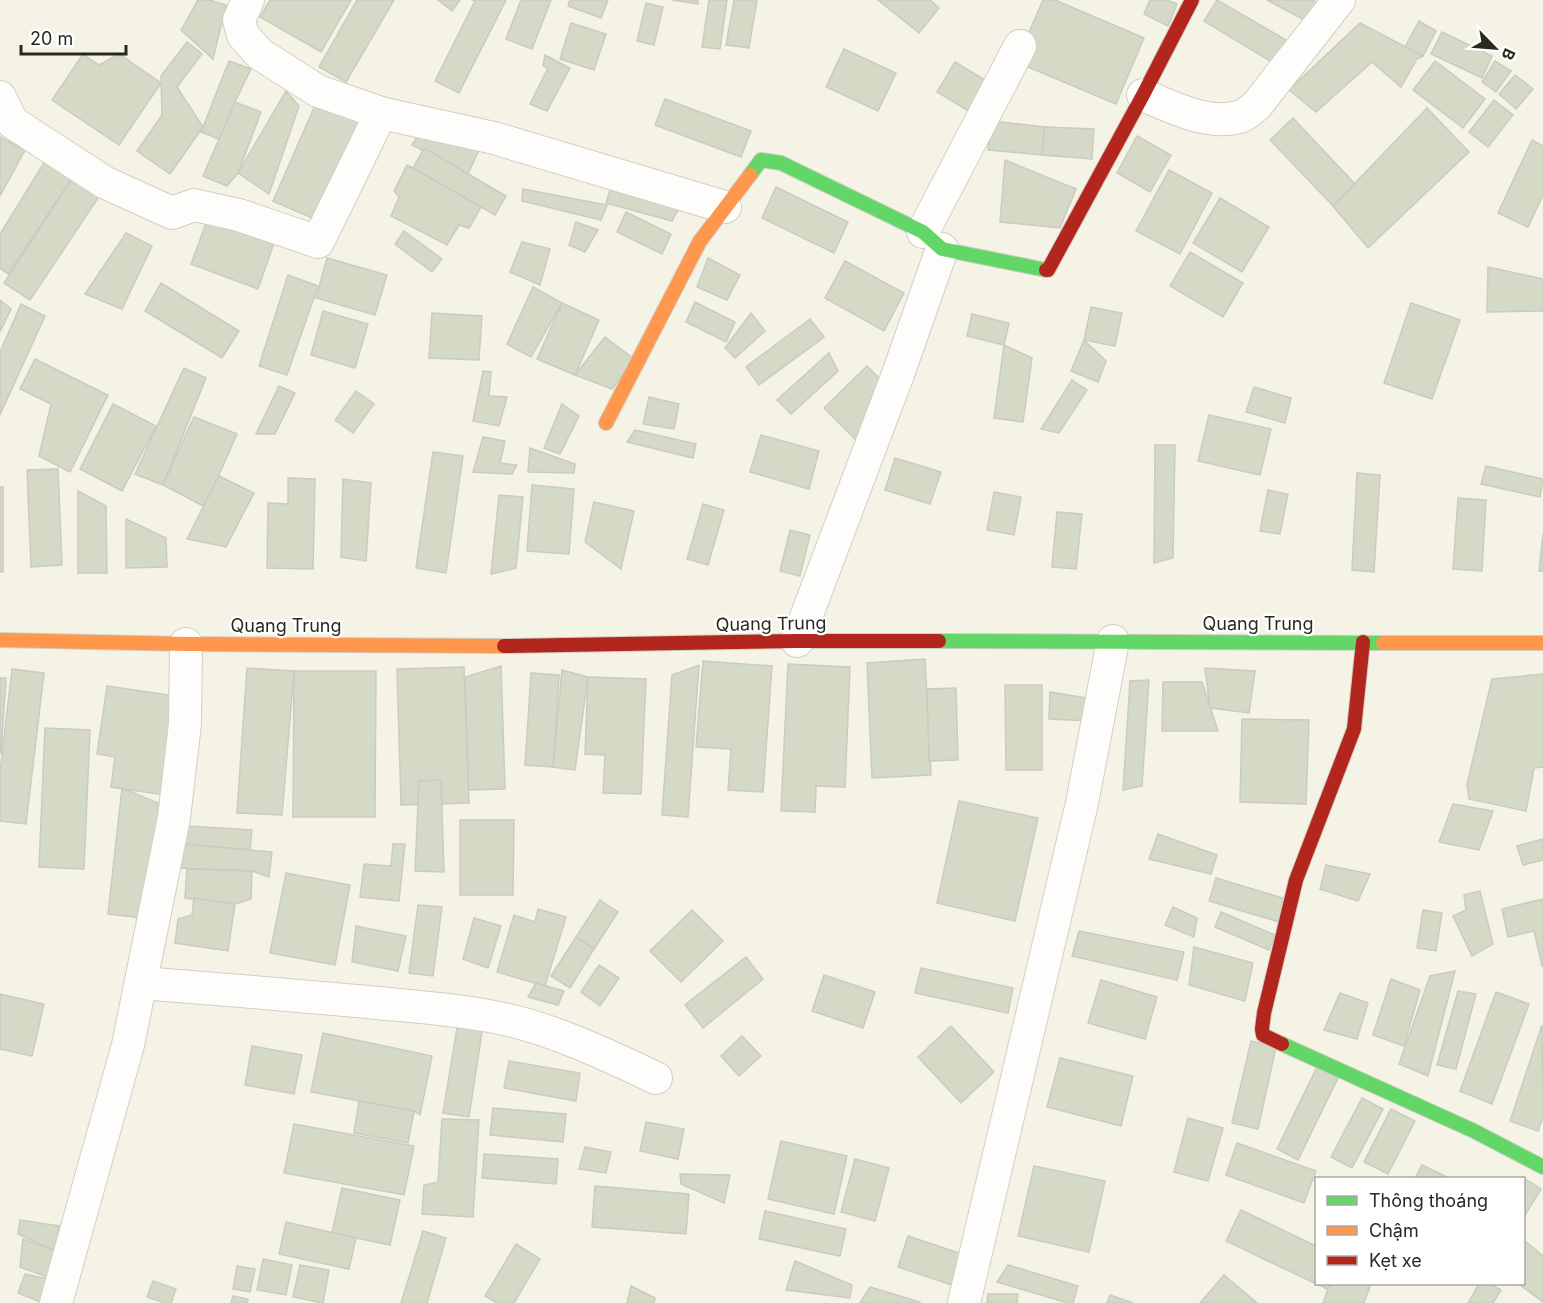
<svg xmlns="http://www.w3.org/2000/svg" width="1543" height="1303" font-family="Inter,sans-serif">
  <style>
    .building { fill: #d5dac7; stroke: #cacbc1; stroke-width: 1.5 }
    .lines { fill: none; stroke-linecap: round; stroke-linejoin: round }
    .street-casing { stroke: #d0cfc4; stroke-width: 34 }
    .fast-casing { stroke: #d0cfc4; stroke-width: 16 }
    .slow-casing { stroke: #d0cfc4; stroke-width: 16 }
    .jam-casing { stroke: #d0cfc4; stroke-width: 16 }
    .street { stroke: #fefdfb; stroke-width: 32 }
    .fast { stroke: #63d668; stroke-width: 14 }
    .slow { stroke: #ff974d; stroke-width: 14 }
    .jam { stroke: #b3261e; stroke-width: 14 }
    .labels { text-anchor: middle; stroke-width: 4.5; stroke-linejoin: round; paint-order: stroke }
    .street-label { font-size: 18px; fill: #2a2920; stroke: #fff }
  </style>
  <rect width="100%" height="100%" fill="#f5f3e6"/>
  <g class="building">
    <polygon points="198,0 209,0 226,5 213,59 181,30"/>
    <polygon points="270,0 351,0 321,52 260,17"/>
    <polygon points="357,0 394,0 346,82 319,67"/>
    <polygon points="438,0 460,0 452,11"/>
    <polygon points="472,0 506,0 459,93 435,81 475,1"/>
    <polygon points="521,0 551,0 532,49 506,39"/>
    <polygon points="570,0 608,0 601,18 568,6"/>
    <polygon points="672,0 698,0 698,4"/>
    <polygon points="709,0 727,0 720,49 702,47"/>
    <polygon points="734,0 757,0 749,48 726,45"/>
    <polygon points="878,0 930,0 939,8 919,33"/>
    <polygon points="1043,0 1055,0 1144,38 1116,104 1016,62"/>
    <polygon points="1150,0 1167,0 1177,4 1168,26 1144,14"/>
    <polygon points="1217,0 1293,44 1280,67 1204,21"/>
    <polygon points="1267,0 1312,0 1318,3 1308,22"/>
    <polygon points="646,3 663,7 654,45 637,41"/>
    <polygon points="1419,21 1436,31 1423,56 1405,47"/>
    <polygon points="571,23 606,34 594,70 560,59"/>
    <polygon points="1360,23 1423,56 1417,59 1401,87 1372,62 1316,112 1289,90"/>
    <polygon points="1442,32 1492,56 1482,78 1431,54"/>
    <polygon points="187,42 202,54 177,87 203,127 170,174 137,151 162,115 161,76"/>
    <polygon points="844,49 896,73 878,111 826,87"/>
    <polygon points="83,54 99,65 119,54 161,83 119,145 52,100"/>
    <polygon points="545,55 570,68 547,111 530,104 548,68 543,66"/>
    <polygon points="229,61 251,69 235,102 221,140 201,132"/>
    <polygon points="1435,61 1485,99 1463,128 1413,90"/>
    <polygon points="1495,61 1511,71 1496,92 1482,82"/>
    <polygon points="955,62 995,86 977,116 937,92"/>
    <polygon points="1515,75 1533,89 1516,109 1499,94"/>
    <polygon points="286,91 299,106 269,194 238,173"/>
    <polygon points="665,99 751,131 741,157 655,125"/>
    <polygon points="1494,100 1513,115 1488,147 1469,132"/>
    <polygon points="317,101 363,121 319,221 273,201"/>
    <polygon points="235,102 261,112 238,173 227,186 203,176"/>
    <polygon points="1427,108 1469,152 1368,248 1333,206"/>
    <polygon points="1293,118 1355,184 1333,206 1270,140"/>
    <polygon points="992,121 1045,127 1042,155 988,150"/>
    <polygon points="423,127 479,150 468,174 412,145"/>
    <polygon points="1045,127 1094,129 1092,159 1042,155"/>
    <polygon points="1137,136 1171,155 1150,192 1117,173"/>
    <polygon points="0,137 25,150 0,196"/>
    <polygon points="1532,140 1543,146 1543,195 1528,227 1498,213"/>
    <polygon points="424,148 506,196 495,215 413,168"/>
    <polygon points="52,150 79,168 8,274 0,268 0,234"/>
    <polygon points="1005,160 1076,189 1060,228 1000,222"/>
    <polygon points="407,165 481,207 469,228 459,225 447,245 391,216 399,197 394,191"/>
    <polygon points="79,168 106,186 30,300 4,283"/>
    <polygon points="1169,170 1212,193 1180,254 1136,231"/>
    <polygon points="614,178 684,198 672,221 606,203"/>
    <polygon points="776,187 848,222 834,253 762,218"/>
    <polygon points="523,189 607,205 601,220 522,201"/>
    <polygon points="1220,198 1269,227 1242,272 1193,243"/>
    <polygon points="626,212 671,234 662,254 617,232"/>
    <polygon points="208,218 274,243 258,289 191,264"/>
    <polygon points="576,222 598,230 585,252 569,245"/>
    <polygon points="404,231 442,259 432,272 395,244"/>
    <polygon points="126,233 152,246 122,309 85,294"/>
    <polygon points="522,242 550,249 540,285 510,272"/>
    <polygon points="1190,252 1243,283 1223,317 1170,286"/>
    <polygon points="327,258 387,275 375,315 316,298"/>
    <polygon points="708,258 740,275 727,300 697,287"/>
    <polygon points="845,261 904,293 884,331 825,298"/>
    <polygon points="1488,267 1543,279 1543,311 1487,312"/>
    <polygon points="288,275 318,286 287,375 259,366"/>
    <polygon points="161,283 239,331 222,358 145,311"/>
    <polygon points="533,287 562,303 531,357 507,344"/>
    <polygon points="0,300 11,309 0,332"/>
    <polygon points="695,302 735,322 726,342 686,322"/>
    <polygon points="562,303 599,320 575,375 537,359"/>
    <polygon points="1411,303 1460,320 1432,399 1384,383"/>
    <polygon points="21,304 45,316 0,415 0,352"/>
    <polygon points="1091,307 1122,313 1115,346 1084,340"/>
    <polygon points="323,311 368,324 355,368 311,355"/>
    <polygon points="432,313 482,316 479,360 429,358"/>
    <polygon points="751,313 765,331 735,358 725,348"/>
    <polygon points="972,314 1009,323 1004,345 967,336"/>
    <polygon points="810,319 824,337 759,385 746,367"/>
    <polygon points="605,337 634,359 612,389 575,375"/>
    <polygon points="1084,340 1106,361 1098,382 1071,371"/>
    <polygon points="1004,345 1032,358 1023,422 994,418"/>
    <polygon points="829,353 838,371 791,414 777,400"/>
    <polygon points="35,359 108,395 70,472 39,456 51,404 20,389"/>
    <polygon points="867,366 888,387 862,446 824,408"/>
    <polygon points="184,368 206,378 163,485 135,474"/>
    <polygon points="483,371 491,372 489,396 507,397 499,426 473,421"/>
    <polygon points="1072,380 1087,390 1059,433 1041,429"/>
    <polygon points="279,386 295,393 275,434 256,434"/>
    <polygon points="1254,387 1291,398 1285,423 1246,412"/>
    <polygon points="356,391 374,404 353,433 335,420"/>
    <polygon points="649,397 679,404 674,429 643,424"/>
    <polygon points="113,404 156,426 122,491 80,469"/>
    <polygon points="562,404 579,416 560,454 544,448"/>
    <polygon points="1209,415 1271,429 1260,475 1198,461"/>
    <polygon points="194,417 237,434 205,507 163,485"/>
    <polygon points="635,430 696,444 693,458 627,442"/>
    <polygon points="761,435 819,451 809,489 750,472"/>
    <polygon points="483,437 505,441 500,463 517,465 512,474 473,472"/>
    <polygon points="1155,445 1175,445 1173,558 1154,563"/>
    <polygon points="530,448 575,464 574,473 528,472"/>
    <polygon points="433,452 463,456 446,573 416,568"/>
    <polygon points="895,458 941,472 930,504 885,490"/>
    <polygon points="1486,466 1543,479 1540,497 1481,484"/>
    <polygon points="58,469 62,565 31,567 27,470"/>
    <polygon points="1357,473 1380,475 1374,572 1352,570"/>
    <polygon points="219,476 254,493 226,547 187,539"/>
    <polygon points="288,478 315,479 313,569 267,568 268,503 288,504"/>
    <polygon points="343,479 371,483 366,561 341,557"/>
    <polygon points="532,485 574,489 569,554 527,551"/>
    <rect x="0" y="487" width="3" height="85"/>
    <polygon points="1268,490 1288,494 1280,534 1260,531"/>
    <polygon points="78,491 106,506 107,573 78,573"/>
    <polygon points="994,492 1021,497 1014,535 987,530"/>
    <polygon points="499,495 523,497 516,568 491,574"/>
    <polygon points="1458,498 1486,500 1482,571 1453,569"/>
    <polygon points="594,502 634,511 621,569 585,542"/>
    <polygon points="703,504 724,510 708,565 687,559"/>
    <polygon points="1057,512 1082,514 1076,569 1052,567"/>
    <polygon points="126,519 166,538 167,567 126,568"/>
    <polygon points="790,530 810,535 800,576 780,571"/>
    <polygon points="1543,534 1543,571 1539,571"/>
    <polygon points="925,659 931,775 872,778 867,663"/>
    <polygon points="703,661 772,666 763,792 728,790 731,749 696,747"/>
    <polygon points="788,664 850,667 845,787 816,786 815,812 781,811"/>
    <polygon points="699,665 688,817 662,815 672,675"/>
    <polygon points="501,666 505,789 468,790 465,677"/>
    <polygon points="464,667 469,803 401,805 397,669"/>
    <polygon points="247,668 294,671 282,815 237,813"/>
    <polygon points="1205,668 1255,671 1249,713 1210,708"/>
    <polygon points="12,669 44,673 26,824 0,821 0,772"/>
    <polygon points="562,670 588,677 575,770 553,767"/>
    <polygon points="294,671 376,671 375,817 293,817"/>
    <polygon points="531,673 559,675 553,767 525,765"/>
    <polygon points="1543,674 1543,767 1534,768 1526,811 1469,799 1467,784 1492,679"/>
    <polygon points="588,677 646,679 641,794 603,793 605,755 585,754"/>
    <polygon points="0,678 6,678 1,753 0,753"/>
    <polygon points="1149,680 1142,786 1123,790 1130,681"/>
    <polygon points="1163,682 1202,682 1218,731 1162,731"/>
    <polygon points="1005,685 1042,685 1042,770 1006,770"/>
    <polygon points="107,686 181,697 165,795 111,787 115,757 97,754"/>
    <polygon points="956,688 958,760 929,761 927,689"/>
    <polygon points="1050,692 1092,699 1092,721 1049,719"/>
    <polygon points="1242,719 1309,720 1306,804 1240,802"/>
    <polygon points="45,728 90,730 84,869 39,867"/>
    <polygon points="441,780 444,872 415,871 419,781"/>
    <polygon points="122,788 165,806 152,919 108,914"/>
    <polygon points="959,801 1038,818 1015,921 937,903"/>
    <polygon points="1453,804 1493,811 1479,850 1439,842"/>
    <polygon points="460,820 514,820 513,895 460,895"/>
    <polygon points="187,826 252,830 250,850 183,844"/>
    <polygon points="1158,834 1217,855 1211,874 1149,859"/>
    <polygon points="1543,839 1543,860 1523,865 1517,846"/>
    <polygon points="183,844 272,852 269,877 252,871 181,868"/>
    <polygon points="393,844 405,844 399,901 360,897 364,864 391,866"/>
    <polygon points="1326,865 1370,874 1358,901 1320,889"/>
    <polygon points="187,869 252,871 251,899 235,904 185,898"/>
    <polygon points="286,873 350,885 335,965 270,953"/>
    <polygon points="1216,878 1286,899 1279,922 1209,901"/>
    <polygon points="1480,891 1493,944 1472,956 1453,916 1466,910 1464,895"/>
    <polygon points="194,898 235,904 228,951 175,943 178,919 192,915"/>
    <polygon points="1543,899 1543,966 1542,966 1534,931 1508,937 1502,909"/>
    <polygon points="600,900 618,912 594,949 576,937"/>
    <polygon points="418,905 442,907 433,976 409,973"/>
    <polygon points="1173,907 1197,918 1194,937 1165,925"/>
    <polygon points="538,909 566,917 545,986 497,972 514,915 535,922"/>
    <polygon points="692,910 723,941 681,982 650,951"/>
    <polygon points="1423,910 1442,913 1436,951 1417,948"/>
    <polygon points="1221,912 1275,935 1269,950 1215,927"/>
    <polygon points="474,918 501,926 488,968 463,959"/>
    <polygon points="356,926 406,936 398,971 352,962"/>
    <polygon points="1079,931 1184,952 1177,980 1072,956"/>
    <polygon points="576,937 594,949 570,988 551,976"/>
    <polygon points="1194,947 1253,963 1245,1001 1189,985"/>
    <polygon points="746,957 763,979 703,1028 685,1005"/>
    <polygon points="599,965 619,978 600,1006 581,992"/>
    <polygon points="921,968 1013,988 1008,1013 915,993"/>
    <polygon points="1455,971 1428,1076 1399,1064 1430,976"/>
    <polygon points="824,975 875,992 863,1028 812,1011"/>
    <polygon points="1391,979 1420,990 1404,1046 1373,1035"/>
    <polygon points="1101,980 1157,997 1145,1039 1088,1023"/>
    <polygon points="536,983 564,991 558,1005 528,997"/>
    <polygon points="1458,991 1476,994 1456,1069 1437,1065"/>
    <polygon points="1496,992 1529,1004 1492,1104 1460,1091"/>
    <polygon points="1340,993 1368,1003 1357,1039 1324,1030"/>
    <polygon points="0,994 44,1004 32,1056 0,1049"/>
    <polygon points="483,1025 469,1117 443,1113 457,1028"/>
    <polygon points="1542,1025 1543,1117 1538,1131 1510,1121"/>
    <polygon points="951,1026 994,1072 961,1103 918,1057"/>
    <polygon points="323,1033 432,1056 420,1115 414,1111 311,1092"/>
    <polygon points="742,1036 761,1056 739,1076 721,1056"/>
    <polygon points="1251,1041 1276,1047 1258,1129 1232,1123"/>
    <polygon points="252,1046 302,1055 294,1094 245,1085"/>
    <polygon points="1060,1058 1133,1076 1121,1126 1047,1107"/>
    <polygon points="509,1061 580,1073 576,1101 504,1088"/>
    <polygon points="1317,1067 1338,1078 1298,1160 1277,1149"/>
    <polygon points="1362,1098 1383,1109 1352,1168 1331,1157"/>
    <polygon points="359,1101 414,1111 408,1143 354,1133"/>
    <polygon points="493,1108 566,1114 563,1142 490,1135"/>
    <polygon points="1391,1109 1415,1121 1388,1174 1364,1162"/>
    <polygon points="1188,1118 1223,1128 1208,1181 1174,1172"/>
    <polygon points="442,1119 479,1120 473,1217 422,1214 424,1185 438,1182"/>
    <polygon points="646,1122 684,1129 678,1159 640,1151"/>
    <polygon points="294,1124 414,1146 404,1195 284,1173"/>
    <polygon points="781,1141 847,1156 834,1214 768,1199"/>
    <polygon points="1237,1143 1316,1171 1304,1203 1226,1175"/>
    <polygon points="585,1147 611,1152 606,1173 579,1169"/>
    <polygon points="484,1154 558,1159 556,1184 482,1178"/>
    <polygon points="855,1159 889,1168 875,1221 841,1212"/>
    <polygon points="1422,1165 1449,1178 1415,1178"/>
    <polygon points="1034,1166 1105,1181 1089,1252 1018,1236"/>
    <polygon points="680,1174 730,1175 724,1203 681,1184"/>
    <polygon points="1522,1177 1541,1189 1524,1217 1524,1178 1521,1178"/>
    <polygon points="595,1186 689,1194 686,1234 592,1227"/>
    <polygon points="342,1188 400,1200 390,1245 332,1233"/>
    <polygon points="1241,1210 1316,1246 1316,1284 1330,1284 1327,1289 1226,1241"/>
    <polygon points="765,1211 846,1229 840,1256 759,1239"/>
    <polygon points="20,1220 59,1226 56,1251 18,1234"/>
    <polygon points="286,1222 356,1238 349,1269 279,1254"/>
    <polygon points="423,1231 446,1238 427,1303 401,1303"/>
    <polygon points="908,1236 962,1254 952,1285 898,1267"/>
    <polygon points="23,1239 56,1251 47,1277 20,1267"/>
    <polygon points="1524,1240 1543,1256 1543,1302 1519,1284 1524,1284"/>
    <polygon points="516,1244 540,1259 514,1303 497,1303 485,1296"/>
    <polygon points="263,1259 292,1265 286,1295 257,1290"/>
    <polygon points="795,1261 852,1285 850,1298 786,1290"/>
    <polygon points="300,1265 329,1270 323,1303 293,1297"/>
    <polygon points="1008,1265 1078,1286 1073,1303 1068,1303 997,1282"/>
    <polygon points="237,1266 255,1269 250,1292 233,1289"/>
    <polygon points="25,1274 52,1280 43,1303 18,1293"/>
    <polygon points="1224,1275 1257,1303 1200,1303"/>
    <polygon points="153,1281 176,1289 171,1303 165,1303 147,1297"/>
    <polygon points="1330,1284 1371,1284 1364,1303 1323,1303"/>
    <polygon points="1479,1284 1490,1284 1501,1290 1493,1303 1468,1303"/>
    <polygon points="631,1286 655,1298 654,1303 627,1303"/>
    <polygon points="870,1287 920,1302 920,1303 860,1303"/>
    <polygon points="988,1294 1018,1294 1017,1303 987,1303"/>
    <polygon points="1110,1295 1133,1303 1107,1303"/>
    <polygon points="233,1296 248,1299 247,1303 231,1303"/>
  </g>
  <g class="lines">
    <g class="street-casing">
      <g id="street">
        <polyline points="248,0 239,20 243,35 260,54 318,91 381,113 494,138 725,207"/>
        <path d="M1143,95C1172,107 1209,127 1242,116C1247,114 1252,109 1257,105L1339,0"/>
        <polyline points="0,97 12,122 104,182 172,213 194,205 239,215 318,242 381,113"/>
        <polyline points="923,232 1020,46"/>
        <polyline points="797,641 898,374 942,249"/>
        <path d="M141,983C217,989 292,995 368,1002C413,1007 459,1009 504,1019C555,1030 609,1056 656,1078"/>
        <polyline points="56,1303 128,1045 174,818 185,724 186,644"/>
        <polyline points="964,1303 1082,803 1113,641"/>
      </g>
    </g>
    <g class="fast-casing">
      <g id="fast">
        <polyline points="750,175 761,160 781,163 923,232 942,249 1046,270"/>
        <polyline points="939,641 1383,643"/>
        <polyline points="1282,1044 1474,1131 1543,1167"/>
      </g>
    </g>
    <g class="slow-casing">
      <g id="slow">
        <polyline points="606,423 700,241 750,175"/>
        <polyline points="0,640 186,644 504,646"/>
        <polyline points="1383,643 1543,643"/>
      </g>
    </g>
    <g class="jam-casing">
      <g id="jam">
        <polyline points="1046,270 1048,270 1143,95 1192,0"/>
        <polyline points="504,646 797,641 939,641"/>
        <polyline points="1282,1044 1263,1035 1262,1029 1264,1013 1296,880 1354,729 1363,642"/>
      </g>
    </g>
    <use href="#street" class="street"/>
    <use href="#fast" class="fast"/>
    <use href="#slow" class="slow"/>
    <use href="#jam" class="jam"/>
  </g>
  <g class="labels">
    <g class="street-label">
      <text transform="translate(771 624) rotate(-1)" y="6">Quang Trung</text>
      <text x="1258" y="630">Quang Trung</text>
      <text x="286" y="632">Quang Trung</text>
    </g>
  </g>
  <rect x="1315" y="1177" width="210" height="108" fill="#ffffff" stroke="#aaa9a6" stroke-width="1.5"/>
  <rect x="1327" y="1196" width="30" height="9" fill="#63d668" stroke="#aaa9a6" stroke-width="1.5"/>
  <text x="1369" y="1207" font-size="18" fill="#2a2920">Thông thoáng</text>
  <rect x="1327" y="1226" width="30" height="9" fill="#ff974d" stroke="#aaa9a6" stroke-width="1.5"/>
  <text x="1369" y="1237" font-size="18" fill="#2a2920">Chậm</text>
  <rect x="1327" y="1256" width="30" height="9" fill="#b3261e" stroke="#aaa9a6" stroke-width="1.5"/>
  <text x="1369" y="1267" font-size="18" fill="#2a2920">Kẹt xe</text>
  <g transform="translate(1495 48) rotate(115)" stroke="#ffffff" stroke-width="4.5" paint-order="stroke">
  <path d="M0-4.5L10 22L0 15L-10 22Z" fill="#2a2920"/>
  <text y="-9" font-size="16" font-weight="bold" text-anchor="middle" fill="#2a2920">B</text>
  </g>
  <path d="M21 45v9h105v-9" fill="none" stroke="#2a2920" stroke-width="3"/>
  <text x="30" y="45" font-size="18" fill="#2a2920" stroke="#ffffff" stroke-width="4.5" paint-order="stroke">20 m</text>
</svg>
